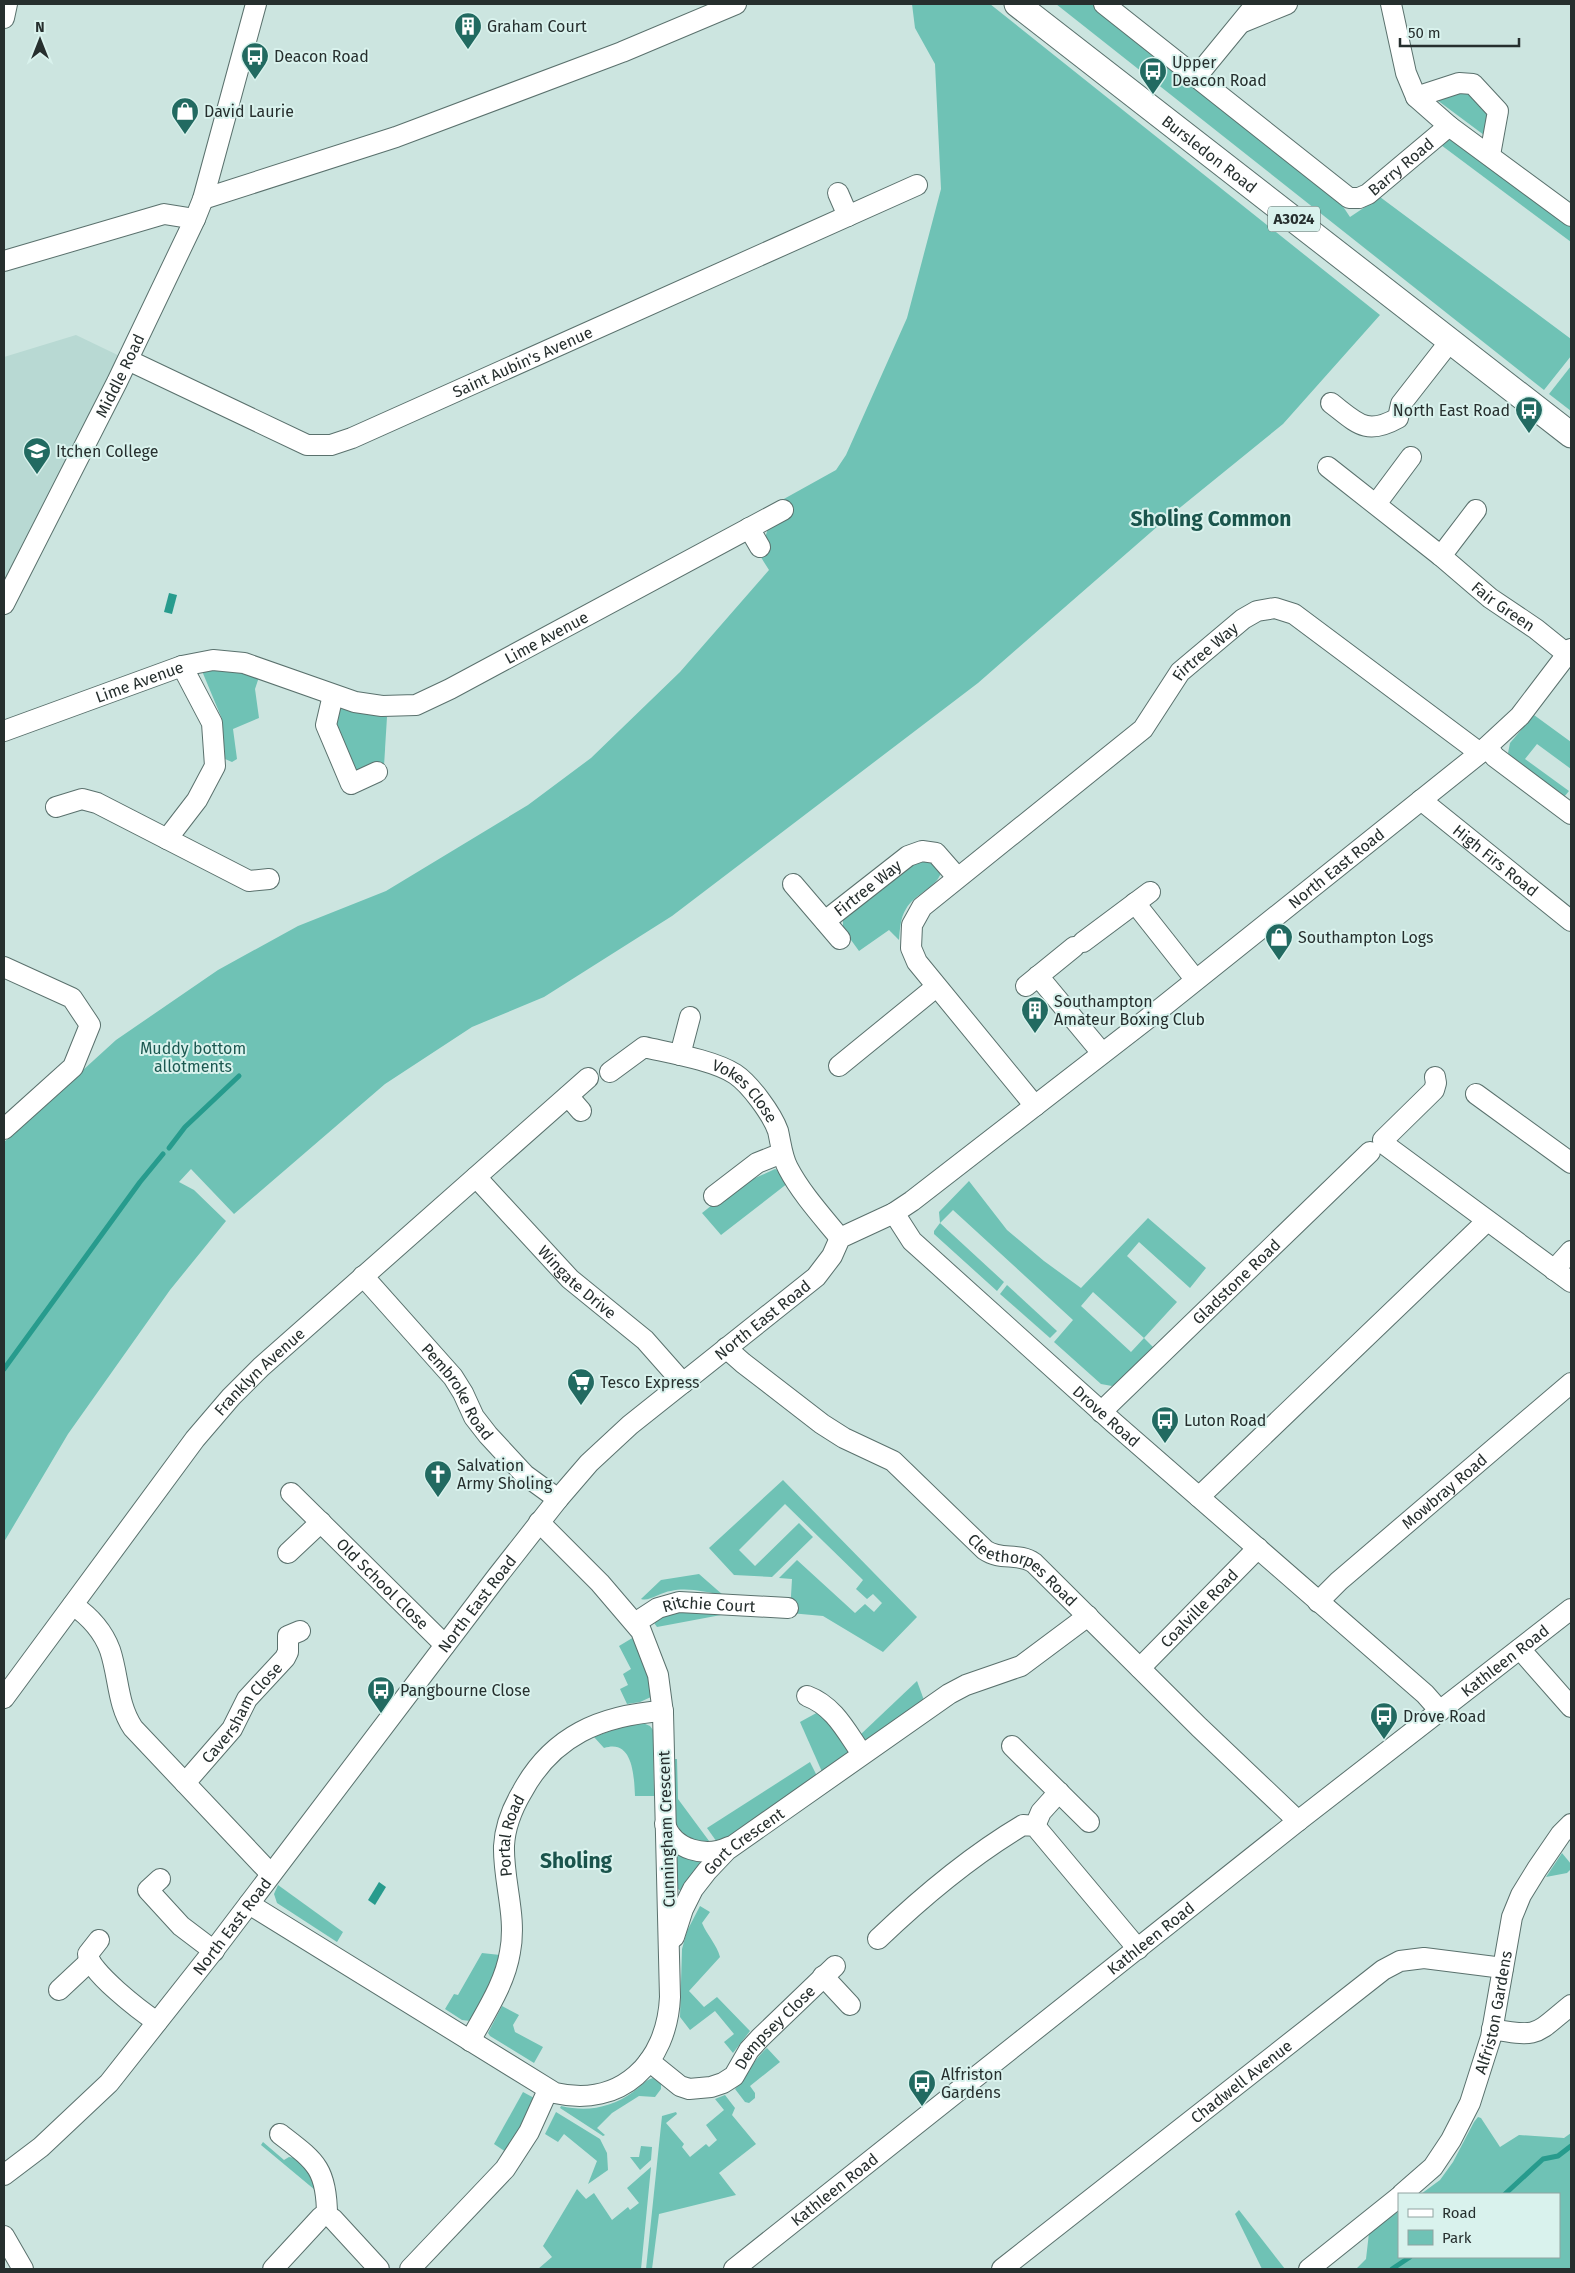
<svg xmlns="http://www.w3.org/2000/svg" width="1575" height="2273" font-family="'Fira Sans',sans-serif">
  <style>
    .built { fill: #b8d9d3 }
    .green { fill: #6fc2b5; fill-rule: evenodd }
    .water { fill: #279b8d }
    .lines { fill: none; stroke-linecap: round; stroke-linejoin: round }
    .stream { stroke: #279b8d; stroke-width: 5 }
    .minor-casing { stroke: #5a716d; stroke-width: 22 }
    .major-casing { stroke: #5a716d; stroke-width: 27 }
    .minor { stroke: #fff; stroke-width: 20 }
    .major { stroke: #fff; stroke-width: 25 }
    .labels { text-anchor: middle; stroke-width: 4; stroke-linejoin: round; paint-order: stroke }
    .shield { fill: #d9f2ed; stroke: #5c6a67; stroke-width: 1 }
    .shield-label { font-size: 15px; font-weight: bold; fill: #262f2e }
    .poi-label { font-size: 16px; fill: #262f2e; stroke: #d9f2ed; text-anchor: start }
    .street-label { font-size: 16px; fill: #262f2e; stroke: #d9f2ed }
    .park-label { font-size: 16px; fill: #1b5850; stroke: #d9f2ed }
    .district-label { font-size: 21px; font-weight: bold; fill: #1a544c; stroke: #d9f2ed }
  </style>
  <rect width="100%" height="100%" fill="#cce5e0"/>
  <polygon class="built" points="76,335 128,360 4,604 4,357"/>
  <g class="green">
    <polygon points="912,4 990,4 1380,315 1283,424 1166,519 978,683 672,916 544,997 472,1027 385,1084 234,1214 191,1169 179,1182 194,1190 226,1221 170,1290 68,1434 4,1542 4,1142 116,1040 218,970 298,926 386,891 528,805 591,758 680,672 769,570 757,551 765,538 769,525 788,513 782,500 836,470 846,455 907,318 941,189 935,64 915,28"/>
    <polygon points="1056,4 1096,4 1334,193 1350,217 1380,197 1571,339 1571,356 1544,390"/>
    <polygon points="1466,86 1490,109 1488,138 1433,97"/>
    <polygon points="1446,140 1455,140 1571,225 1571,242 1441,145"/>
    <polygon points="1571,366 1571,411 1549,394"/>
    <polygon points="220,668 241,670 259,677 255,689 259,718 233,729 237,759 232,762 225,759 222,719 202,671"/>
    <polygon points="341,708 387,717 384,766 357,772 332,727 334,713"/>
    <polygon points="1534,715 1571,742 1571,769 1537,744 1525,759 1569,791 1564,797 1512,759 1508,753 1510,743"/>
    <path d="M929,859L941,872C938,887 914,894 906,909C900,918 900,930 899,940L889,930L859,951L843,929V915L911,864Z"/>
    <polygon points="775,1169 778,1170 788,1183 721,1235 702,1213 750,1175 753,1179"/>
    <path d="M969,1181L1007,1230L1044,1261L1081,1288L1148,1218L1206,1268L1190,1288L1139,1242L1127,1256L1177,1302L1144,1338L1153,1347L1119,1382L1112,1386L1101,1384L1054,1342L1073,1320L953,1210L940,1223L1004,1282L997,1291L934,1234V1231L940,1223L939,1212ZM1093,1292L1144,1338L1131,1352L1081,1306Z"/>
    <polygon points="1007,1285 1057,1331 1050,1338 1000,1294"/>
    <polygon points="783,1480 917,1617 883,1652 823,1616 790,1613 792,1579 779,1578 797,1560 855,1613 865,1604 874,1612 882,1603 873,1594 867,1599 856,1589 863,1580 785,1504 739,1550 755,1566 799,1523 813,1537 772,1577 734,1575 709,1548"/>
    <path d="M699,1574L723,1595C706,1592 687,1587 671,1591C661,1592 649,1602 641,1599L661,1580Z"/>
    <polygon points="677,1609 737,1612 657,1627 652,1620"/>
    <polygon points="634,1637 647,1667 651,1697 640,1702 627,1704 620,1689 628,1685 623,1674 631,1669 619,1646"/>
    <polygon points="917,1681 925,1703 871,1740 864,1741 860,1735"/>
    <polygon points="820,1711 850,1747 849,1755 823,1774 800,1722"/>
    <path d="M643,1723L650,1726L653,1730L654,1796H635C634,1779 634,1738 604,1748L594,1737L626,1725Z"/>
    <path d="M672,1759H677L678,1799L712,1845C695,1845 682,1837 675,1821Z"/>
    <polygon points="810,1762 818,1778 719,1845 707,1828"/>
    <polygon points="679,1852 699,1860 702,1865 683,1891 679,1890 676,1885 676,1855"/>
    <polygon points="1562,1853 1571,1864 1571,1869 1567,1873 1546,1877"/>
    <polygon points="278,1885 343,1932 337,1942 277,1903 274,1894"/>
    <path d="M700,1906L710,1912L702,1923C707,1935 717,1945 720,1957L689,1991L704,2007L717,1997L750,2031L733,2053L724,2042L734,2034L715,2011L690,2030L680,2017L682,1949L687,1931Z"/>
    <polygon points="482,1953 500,1955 492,1981 470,2021 462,2020 445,2009 454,1994 458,1995"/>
    <polygon points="502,2006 519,2015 513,2025 515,2032 543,2047 534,2063 490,2036 488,2033"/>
    <path d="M767,2048L780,2062L750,2086L755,2093V2098L749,2103L745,2102L735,2089C747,2076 753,2060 767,2048Z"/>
    <path d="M653,2078L661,2084V2089L655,2097L639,2096L612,2113L597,2128L605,2135L603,2136L560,2108L561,2106C587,2112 611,2108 633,2092C640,2087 645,2080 653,2078Z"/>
    <polygon points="523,2092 536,2099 509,2154 494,2144"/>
    <polygon points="725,2095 735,2108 732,2115 756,2144 719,2173 736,2195 659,2214 652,2269 646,2269 662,2116 676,2112 677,2114 666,2123 684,2144 682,2147 690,2157 706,2144 709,2147 717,2140 706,2125 724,2110 715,2099"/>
    <polygon points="556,2112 600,2139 607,2153 608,2170 588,2184 597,2161 564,2134 558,2142 545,2134"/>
    <polygon points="1478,2117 1481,2118 1500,2147 1519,2135 1564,2138 1571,2133 1571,2269 1356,2269 1366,2259 1369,2233 1399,2211 1399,2257 1559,2257 1559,2194 1421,2194 1440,2180 1453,2162 1474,2122"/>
    <polygon points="263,2142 284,2160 289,2157 301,2159 321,2195 261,2145"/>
    <polygon points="641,2146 652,2147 651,2160 640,2170 630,2157 639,2157"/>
    <polygon points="651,2167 641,2269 538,2269 552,2257 543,2246 577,2189 586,2199 594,2193 612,2220 628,2207 630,2210 639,2203 627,2188"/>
    <polygon points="1239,2210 1285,2269 1262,2269 1235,2214"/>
  </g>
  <g class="water">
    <polygon points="169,593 177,595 172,614 164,612"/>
    <polygon points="379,1882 386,1887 375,1905 368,1900"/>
  </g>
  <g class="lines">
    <g class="stream">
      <polyline points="169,1148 185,1127 239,1076"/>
      <polyline points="4,1369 140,1182 163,1154"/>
      <polyline points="1505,2194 1543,2159 1558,2156 1571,2146"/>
      <polyline points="1392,2269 1410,2257"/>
    </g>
    <g class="minor-casing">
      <g id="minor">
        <path id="s1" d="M1104,4L1349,198H1359L1368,194L1449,126"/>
        <polyline points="1391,4 1406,73 1416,97 1449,126 1571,216"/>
        <polyline points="4,18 7,4"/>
        <polyline points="1243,22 1287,4"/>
        <polyline points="1197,76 1256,4"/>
        <polyline points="1416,97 1459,83 1473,84 1498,111 1490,155"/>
        <polyline points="838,193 848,216"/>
        <polyline points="203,199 396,137 622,52 736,4"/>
        <polyline points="4,261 164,214 195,219"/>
        <path id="s2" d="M128,360L307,445H331L352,438L917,185"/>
        <path d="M1331,403C1357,423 1366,436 1398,418L1401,404L1451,340"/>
        <path id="s3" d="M1328,467L1441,556L1490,598L1536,629L1567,654"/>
        <polyline points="1376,504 1411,457"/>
        <polyline points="749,528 760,547"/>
        <polyline points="1441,556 1476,510"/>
        <path id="s4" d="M4,604L117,382L195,219L203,199L256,4"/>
        <polyline points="333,695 326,725 351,784 377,772"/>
        <path id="s5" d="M4,731L182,666L213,660L244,663L355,702L382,706L416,705L450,689L783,510"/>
        <polyline points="1487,747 1495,757 1571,814"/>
        <path id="s6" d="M1421,800L1571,921"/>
        <polyline points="56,807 82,799 97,803 249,881 269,879"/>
        <polyline points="167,839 197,800 215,766 212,723 182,666"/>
        <polyline points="793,884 840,939"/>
        <polyline points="1135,903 1195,979"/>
        <path id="s7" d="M825,921L908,856L922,851L936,853L957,877"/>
        <polyline points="1083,942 1150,892"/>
        <polyline points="4,967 72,998 90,1025 73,1067 4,1129"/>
        <polyline points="1038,976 1102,1053"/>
        <polyline points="1026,986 1074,947"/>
        <polyline points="680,1055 690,1017"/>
        <polyline points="839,1066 936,987"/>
        <path id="s8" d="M610,1072L644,1047C670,1053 713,1060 735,1074C750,1084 772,1114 778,1131C781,1144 782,1157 788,1168C801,1193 822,1216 840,1238"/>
        <polyline points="1435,1077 1436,1083 1434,1090 1383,1140 1384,1144 1571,1282"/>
        <polyline points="1476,1094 1571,1163"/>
        <polyline points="568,1096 581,1111"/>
        <path id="s9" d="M1035,1106L917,962L911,948L912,925L922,907L1143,729L1180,672L1243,619L1257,611L1275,608L1294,614L1480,753"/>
        <path id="s10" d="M476,1177L570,1279L645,1340L683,1383"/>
        <polyline points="714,1196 757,1163 782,1153"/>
        <path id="s11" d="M894,1213L912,1241L1114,1423L1425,1694L1440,1711"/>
        <polyline points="1554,1270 1571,1251"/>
        <path id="s12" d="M363,1276L453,1377L463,1393L474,1417L488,1435L525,1475L558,1499"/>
        <path id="s13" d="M726,1348L743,1363L822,1424L844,1438L893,1461L985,1550C1001,1561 1018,1552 1034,1563L1199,1727L1298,1821"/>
        <path id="s14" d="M1101,1412L1370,1152"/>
        <path id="s15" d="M291,1493L445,1645"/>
        <polyline points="1199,1497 1487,1221"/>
        <polyline points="288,1553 321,1522"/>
        <path id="s16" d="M1318,1602L1339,1581L1571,1383"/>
        <path d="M73,1605C89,1616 103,1631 110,1650C119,1677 117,1704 133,1728L271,1874"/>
        <path id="s17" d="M635,1623L658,1608L679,1602L788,1608"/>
        <polyline points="1520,1649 1571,1707"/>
        <path id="s18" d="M1140,1668L1258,1548"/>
        <path d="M807,1696C834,1706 846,1731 862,1754"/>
        <path id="s19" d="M4,1698L195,1439L231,1397L261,1367L588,1078"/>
        <polyline points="1012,1746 1089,1822"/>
        <path id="s20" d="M185,1783L232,1729L247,1699L285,1658L288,1652V1636L300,1631"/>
        <path d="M665,1824C673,1850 706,1858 729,1847"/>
        <polyline points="1035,1826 1041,1812 1059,1792"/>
        <polyline points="160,1879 148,1890 181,1926 214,1951"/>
        <path d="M249,1904L555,2093C621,2108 667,2063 670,1997L663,1713L658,1675L641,1631L600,1583L539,1522"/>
        <path id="s21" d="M674,1937L683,1909L693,1889L707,1871L727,1850L949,1694L966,1685L1021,1666L1088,1616"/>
        <path d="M878,1939C923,1896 969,1857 1023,1825L1035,1826L1138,1949"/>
        <path d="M99,1940L88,1954C88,1971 142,2012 157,2022"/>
        <polyline points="823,1976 850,2005"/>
        <polyline points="59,1990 90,1961"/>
        <path d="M1492,2029C1540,2038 1535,2034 1571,2005"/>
        <path id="s22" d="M470,2041C485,2013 505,1984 510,1952C517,1916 503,1881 504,1846C505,1826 512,1809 522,1792C552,1736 601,1715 663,1711"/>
        <path id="s23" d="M649,2061L680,2086L689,2089L711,2087L723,2083L734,2076L749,2050L760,2038L835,1966"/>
        <path d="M280,2134C315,2161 327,2168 327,2216"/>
        <path id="s24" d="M4,2175L41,2147L109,2083L214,1950L496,1578L558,1499L589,1463L630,1425L816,1277L832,1256L840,1238L894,1213L912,1201L1160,1009L1480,753L1520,716L1571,649"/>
        <path id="s25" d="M1402,2194L1433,2167L1451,2140L1470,2103L1491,2037L1512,1917L1521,1895L1537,1869L1561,1834L1571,1824"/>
        <polyline points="4,2236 23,2269"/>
        <polyline points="273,2269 321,2217 328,2216 333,2219 379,2269"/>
        <polyline points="410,2269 505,2169 529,2132 548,2090"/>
        <path id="s26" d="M734,2269L1298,1821L1571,1609"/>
        <path id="s27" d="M1002,2269L1383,1970L1400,1961L1424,1958L1503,1968"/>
        <polyline points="1309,2269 1399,2197"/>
      </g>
    </g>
    <g class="major-casing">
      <g id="major">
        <path id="s28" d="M1017,4L1571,435"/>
      </g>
    </g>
    <use href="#minor" class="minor"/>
    <use href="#major" class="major"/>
  </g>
  <defs>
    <g id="building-pin" transform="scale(1.4375)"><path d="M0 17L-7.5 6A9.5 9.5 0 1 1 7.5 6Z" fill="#226a61" stroke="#d9f2ed"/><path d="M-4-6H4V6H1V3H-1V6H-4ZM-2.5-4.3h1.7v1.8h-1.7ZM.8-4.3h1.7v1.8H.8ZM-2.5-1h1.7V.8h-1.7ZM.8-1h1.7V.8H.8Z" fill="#fff"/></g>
    <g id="bus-pin" transform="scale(1.4375)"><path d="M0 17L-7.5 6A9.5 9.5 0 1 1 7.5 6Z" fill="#226a61" stroke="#d9f2ed"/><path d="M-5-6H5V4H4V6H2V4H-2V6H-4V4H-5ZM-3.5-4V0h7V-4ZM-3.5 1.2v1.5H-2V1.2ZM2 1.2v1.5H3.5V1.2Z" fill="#fff"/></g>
    <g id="shop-pin" transform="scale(1.4375)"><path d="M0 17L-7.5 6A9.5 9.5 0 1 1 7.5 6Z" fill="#226a61" stroke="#d9f2ed"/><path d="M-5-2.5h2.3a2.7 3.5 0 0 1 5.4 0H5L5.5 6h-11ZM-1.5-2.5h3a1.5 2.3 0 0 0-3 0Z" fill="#fff"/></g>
    <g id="university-pin" transform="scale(1.4375)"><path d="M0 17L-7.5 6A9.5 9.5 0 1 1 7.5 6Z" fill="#226a61" stroke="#d9f2ed"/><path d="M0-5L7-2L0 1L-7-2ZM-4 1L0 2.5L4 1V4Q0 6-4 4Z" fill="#fff"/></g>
    <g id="supermarket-pin" transform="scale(1.4375)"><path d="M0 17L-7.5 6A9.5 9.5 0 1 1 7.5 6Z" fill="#226a61" stroke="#d9f2ed"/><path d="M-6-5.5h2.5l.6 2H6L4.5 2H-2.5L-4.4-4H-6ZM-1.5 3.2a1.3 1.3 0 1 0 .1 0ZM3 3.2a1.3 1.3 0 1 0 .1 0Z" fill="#fff"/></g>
    <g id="church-pin" transform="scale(1.4375)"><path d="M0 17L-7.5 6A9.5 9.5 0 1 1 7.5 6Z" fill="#226a61" stroke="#d9f2ed"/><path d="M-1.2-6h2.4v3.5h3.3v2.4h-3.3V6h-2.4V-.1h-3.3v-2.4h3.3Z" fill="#fff"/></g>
  </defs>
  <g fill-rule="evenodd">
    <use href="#building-pin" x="468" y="26"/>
    <use href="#bus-pin" x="255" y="56"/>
    <use href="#bus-pin" x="1153" y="71"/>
    <use href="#shop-pin" x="185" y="111"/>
    <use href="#bus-pin" x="1529" y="410"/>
    <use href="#university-pin" x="37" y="451"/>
    <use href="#shop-pin" x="1279" y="937"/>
    <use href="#building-pin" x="1035" y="1010"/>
    <use href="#supermarket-pin" x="581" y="1382"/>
    <use href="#bus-pin" x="1165" y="1420"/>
    <use href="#church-pin" x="438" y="1474"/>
    <use href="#bus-pin" x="381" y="1690"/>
    <use href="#bus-pin" x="1384" y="1716"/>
    <use href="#bus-pin" x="922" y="2083"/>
  </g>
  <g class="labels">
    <rect class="shield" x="1268" y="206.5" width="52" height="25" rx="4"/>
    <g class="shield-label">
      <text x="1294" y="224">A3024</text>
    </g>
    <g class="poi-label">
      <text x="487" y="32">Graham Court</text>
      <text x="274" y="62">Deacon Road</text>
      <text x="1172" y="68">Upper<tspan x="1172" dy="18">Deacon Road</tspan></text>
      <text x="204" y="117">David Laurie</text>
      <text x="1510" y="416" text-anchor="end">North East Road</text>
      <text x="56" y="457">Itchen College</text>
      <text x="1298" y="943">Southampton Logs</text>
      <text x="1054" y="1007">Southampton<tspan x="1054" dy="18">Amateur Boxing Club</tspan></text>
      <text x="600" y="1388">Tesco Express</text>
      <text x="1184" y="1426">Luton Road</text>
      <text x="457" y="1471">Salvation<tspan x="457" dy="18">Army Sholing</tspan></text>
      <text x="400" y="1696">Pangbourne Close</text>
      <text x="1403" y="1722">Drove Road</text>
      <text x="941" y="2080">Alfriston<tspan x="941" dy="18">Gardens</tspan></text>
    </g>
    <g class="street-label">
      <text dy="6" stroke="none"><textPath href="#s28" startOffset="244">Bursledon Road</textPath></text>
      <text dy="6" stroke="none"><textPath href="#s1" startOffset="375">Barry Road</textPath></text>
      <text dy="6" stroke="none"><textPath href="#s2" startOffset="431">Saint Aubin's Avenue</textPath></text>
      <text dy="6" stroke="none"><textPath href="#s4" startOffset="256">Middle Road</textPath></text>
      <text dy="6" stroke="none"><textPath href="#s3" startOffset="224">Fair Green</textPath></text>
      <text dy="6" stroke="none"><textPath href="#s5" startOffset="578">Lime Avenue</textPath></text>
      <text dy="6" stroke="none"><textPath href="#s9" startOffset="629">Firtree Way</textPath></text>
      <text dy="6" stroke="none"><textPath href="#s5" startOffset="144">Lime Avenue</textPath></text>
      <text dy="6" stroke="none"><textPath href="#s6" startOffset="96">High Firs Road</textPath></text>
      <text dy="6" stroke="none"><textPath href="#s24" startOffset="1884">North East Road</textPath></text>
      <text dy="6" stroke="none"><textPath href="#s7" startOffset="54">Firtree Way</textPath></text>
      <text dy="6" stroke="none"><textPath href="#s8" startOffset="156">Vokes Close</textPath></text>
      <text dy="6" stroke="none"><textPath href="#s10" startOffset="146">Wingate Drive</textPath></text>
      <text dy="6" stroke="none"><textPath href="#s14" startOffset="188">Gladstone Road</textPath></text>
      <text dy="6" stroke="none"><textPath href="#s24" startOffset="1149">North East Road</textPath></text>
      <text dy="6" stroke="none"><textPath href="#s19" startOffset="415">Franklyn Avenue</textPath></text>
      <text dy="6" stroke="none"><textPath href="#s12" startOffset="150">Pembroke Road</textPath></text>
      <text dy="6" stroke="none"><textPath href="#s11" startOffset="295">Drove Road</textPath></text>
      <text dy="6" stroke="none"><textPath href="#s16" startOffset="168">Mowbray Road</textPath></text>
      <text dy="6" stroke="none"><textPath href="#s13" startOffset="375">Cleethorpes Road</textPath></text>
      <text dy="6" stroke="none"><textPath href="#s15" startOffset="129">Old School Close</textPath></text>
      <text dy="6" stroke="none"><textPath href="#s24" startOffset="744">North East Road</textPath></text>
      <text dy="6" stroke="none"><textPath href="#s17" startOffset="79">Ritchie Court</textPath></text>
      <text dy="6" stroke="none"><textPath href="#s18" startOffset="84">Coalville Road</textPath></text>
      <text dy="6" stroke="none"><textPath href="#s26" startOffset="982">Kathleen Road</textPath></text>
      <text dy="6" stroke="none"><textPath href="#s20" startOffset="91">Caversham Close</textPath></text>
      <text transform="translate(666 1829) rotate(-92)" y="6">Cunningham Crescent</text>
      <text dy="6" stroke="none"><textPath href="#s22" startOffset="216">Portal Road</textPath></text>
      <text dy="6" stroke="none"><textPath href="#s21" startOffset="122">Gort Crescent</textPath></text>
      <text dy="6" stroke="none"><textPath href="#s24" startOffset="339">North East Road</textPath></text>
      <text dy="6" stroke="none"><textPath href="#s26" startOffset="532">Kathleen Road</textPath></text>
      <text dy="6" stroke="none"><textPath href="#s25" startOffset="209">Alfriston Gardens</textPath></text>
      <text dy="6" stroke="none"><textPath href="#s23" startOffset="161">Dempsey Close</textPath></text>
      <text dy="6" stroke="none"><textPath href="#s27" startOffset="304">Chadwell Avenue</textPath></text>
      <text dy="6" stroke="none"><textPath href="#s26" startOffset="128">Kathleen Road</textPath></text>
    </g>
    <g class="park-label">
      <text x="193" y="1054">Muddy bottom<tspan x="193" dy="18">allotments</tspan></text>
    </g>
    <g class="district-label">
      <text x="1211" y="526">Sholing Common</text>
      <text x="576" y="1868">Sholing</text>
    </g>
  </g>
  <rect width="1575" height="2273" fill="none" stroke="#262f2e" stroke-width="10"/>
  <rect x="1398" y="2193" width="162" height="65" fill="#d9f2ed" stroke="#91a4a1"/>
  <rect x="1408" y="2209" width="25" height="8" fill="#ffffff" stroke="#91a4a1"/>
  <text x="1442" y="2218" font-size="15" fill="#262f2e">Road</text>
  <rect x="1408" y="2230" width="25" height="15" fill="#6fc2b5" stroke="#91a4a1"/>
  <text x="1442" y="2243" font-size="15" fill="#262f2e">Park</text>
  <g transform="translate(40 40)" stroke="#d9f2ed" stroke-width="4" paint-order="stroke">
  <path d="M0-4L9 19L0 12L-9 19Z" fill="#262f2e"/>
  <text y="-8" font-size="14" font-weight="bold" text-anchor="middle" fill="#262f2e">N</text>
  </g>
  <path d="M1400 38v8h119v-8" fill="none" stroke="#262f2e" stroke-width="2.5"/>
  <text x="1408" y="38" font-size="15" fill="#262f2e" stroke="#d9f2ed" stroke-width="4" paint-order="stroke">50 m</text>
</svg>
